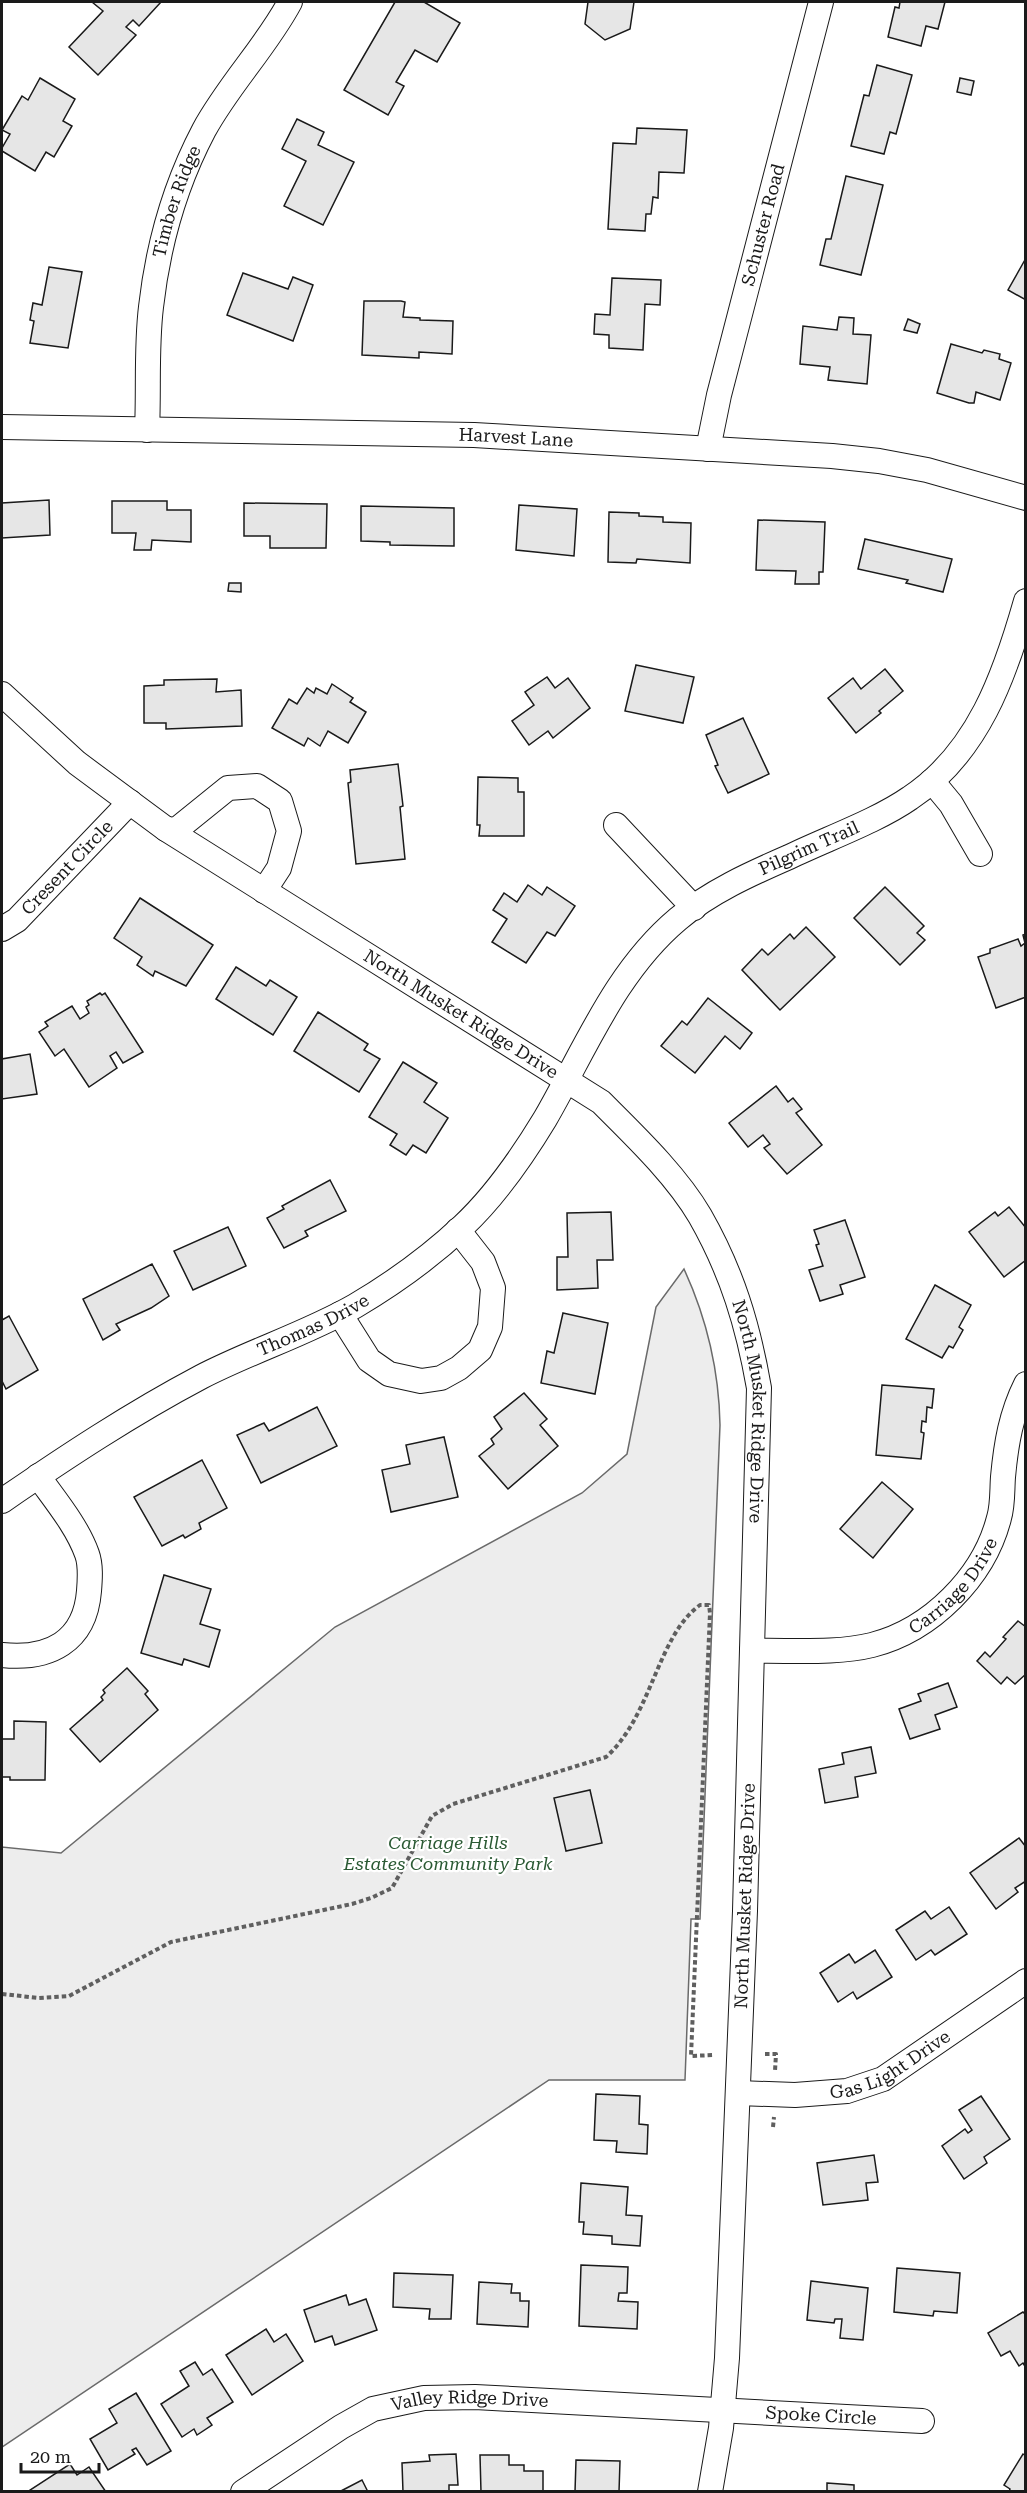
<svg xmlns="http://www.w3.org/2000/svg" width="1027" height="2493" font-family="'Roboto Serif',serif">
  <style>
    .green { fill: #ededed; stroke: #6a6a6a; stroke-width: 1.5 }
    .building { fill: #e6e6e6; stroke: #1a1a1a; stroke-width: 1.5 }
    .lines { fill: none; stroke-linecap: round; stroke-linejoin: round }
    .street-casing { stroke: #1a1a1a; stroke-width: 26 }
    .path { stroke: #5f5f5f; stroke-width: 4; stroke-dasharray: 4.5 3; stroke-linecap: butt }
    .street { stroke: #fff; stroke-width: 24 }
    .labels { text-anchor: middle; stroke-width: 4.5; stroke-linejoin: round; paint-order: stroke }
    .street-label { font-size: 18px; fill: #1a1a1a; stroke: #fff }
    .park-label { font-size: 18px; font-style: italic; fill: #2b5a34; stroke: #fff }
  </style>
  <rect width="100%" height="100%" fill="#fff"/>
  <path class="green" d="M684,1269C707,1319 719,1370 720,1425L700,1919H691L685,2080H549L2,2447V1847L61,1853L335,1627L582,1493L627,1454L656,1307Z"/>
  <g class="building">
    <polygon points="92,2 161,2 139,26 133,20 126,27 136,35 98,75 69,47 103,11"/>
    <polygon points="395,2 424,2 460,23 437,62 415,50 396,82 404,86 388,115 344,90"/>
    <polygon points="588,2 634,2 630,29 605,40 585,24"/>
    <polygon points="900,2 945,2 938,29 926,26 921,46 888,37 895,7 899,8"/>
    <polygon points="877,65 912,75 896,134 890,132 884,154 851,146 864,95 869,96"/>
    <polygon points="40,78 75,99 63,121 72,126 54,157 46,152 35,171 2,151 2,148 10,134 2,130 22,96 28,100"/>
    <polygon points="960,78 974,81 971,95 957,92"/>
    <polygon points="297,119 324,132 318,145 354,162 323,225 284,206 306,161 282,149"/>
    <polygon points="637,128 687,130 684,173 659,172 658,198 653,197 651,214 646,214 645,231 608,229 613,143 636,144"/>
    <polygon points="846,176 883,185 861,275 820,265 826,239 831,239"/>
    <polygon points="1026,258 1026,300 1008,290"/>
    <polygon points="49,267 82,272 68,348 30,343 34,321 30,320 33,303 42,305"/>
    <polygon points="243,273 288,289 293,277 313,285 293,341 227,315"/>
    <polygon points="612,278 661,280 660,305 645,304 643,350 609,348 609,335 594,334 595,314 610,315"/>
    <polygon points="364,301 401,301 405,302 403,317 420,318 420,320 453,321 452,354 419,352 419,358 362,355"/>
    <polygon points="839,317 854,318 853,334 871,335 867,384 828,380 830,367 800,364 803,326 837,330"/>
    <polygon points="908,319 920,324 917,333 904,330"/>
    <polygon points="951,344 982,353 984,350 1000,354 999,359 1011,363 1000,400 976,392 974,403 969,403 937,393"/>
    <polygon points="49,500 50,535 2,538 2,503"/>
    <polygon points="112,501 167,501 167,510 191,510 191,542 152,540 151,550 134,550 136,533 112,533"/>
    <polygon points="244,503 327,504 326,548 270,548 270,536 244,536"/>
    <polygon points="519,505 577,509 574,556 516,550"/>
    <polygon points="361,506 454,508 454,546 390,545 390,542 361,541"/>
    <polygon points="609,512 639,513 639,516 663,517 663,522 691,523 690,563 637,559 636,563 608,562"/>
    <polygon points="758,520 825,522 823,572 819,572 819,584 795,584 796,571 756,570"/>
    <polygon points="865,539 952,559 943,592 906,583 908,580 858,569"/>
    <polygon points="229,583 241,583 241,592 228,591"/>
    <polygon points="636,665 694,677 683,723 625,711"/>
    <polygon points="885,669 903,691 879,711 881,713 856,733 828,698 853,678 861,689"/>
    <polygon points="547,677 555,688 568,678 590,708 553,738 548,731 529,745 512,721 534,705 525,692"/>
    <polygon points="217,679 216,692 241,690 242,726 166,729 166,723 144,723 144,686 164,685 164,680"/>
    <polygon points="332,684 353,698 350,702 366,712 348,743 328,731 320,746 308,738 304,746 272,728 289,699 297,704 307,688 314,693 316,688 327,694"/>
    <polygon points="743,718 769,774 728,793 715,766 718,765 706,735"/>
    <polygon points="398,764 403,806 400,807 405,859 356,864 348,783 351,782 350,770"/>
    <polygon points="478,777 518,778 518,792 524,792 524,836 479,836 480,825 477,825"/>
    <polygon points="528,885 542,895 547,887 575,906 555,936 547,932 526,963 492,942 507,919 493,910 504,893 517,902"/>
    <polygon points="885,887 924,926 917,933 925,940 900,965 854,918"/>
    <polygon points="140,898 213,945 186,986 155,971 153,976 137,965 142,957 114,938"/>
    <polygon points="806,927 835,957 780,1010 742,970 762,949 768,955 790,934 794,939"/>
    <polygon points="1026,934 1026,997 996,1008 978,957 990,953 990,949 1018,939 1021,946 1025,943 1023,935"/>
    <polygon points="236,967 266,986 270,980 297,997 273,1035 216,999"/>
    <polygon points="100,993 102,995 105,993 143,1052 123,1063 116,1052 110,1056 117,1068 89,1087 64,1049 55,1056 39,1032 48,1026 45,1022 72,1006 80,1019 89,1013 86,1007 89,1005 87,1001"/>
    <polygon points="708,998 752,1033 740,1049 725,1036 695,1073 661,1046 682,1021 687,1025"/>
    <polygon points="318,1012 368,1044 364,1050 380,1059 359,1092 294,1051"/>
    <polygon points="30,1054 37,1094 2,1099 2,1059"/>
    <polygon points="403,1062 437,1083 424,1102 448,1118 426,1153 413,1145 406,1155 390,1145 397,1134 369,1117"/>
    <polygon points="776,1086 788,1102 793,1098 802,1109 796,1113 822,1145 787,1174 764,1148 770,1144 763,1135 748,1147 729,1123"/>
    <polygon points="330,1180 346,1211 305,1231 308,1236 284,1248 267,1218 284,1209 282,1206"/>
    <polygon points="1009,1207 1026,1228 1026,1260 1004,1277 969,1232 995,1212 998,1216"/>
    <polygon points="611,1212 613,1260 597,1260 598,1288 557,1290 557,1257 568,1257 567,1213"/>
    <polygon points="845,1220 865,1277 840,1285 843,1294 820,1301 809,1270 823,1266 816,1245 819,1244 814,1230"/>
    <polygon points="228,1227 246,1266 193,1290 174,1251"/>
    <polygon points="152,1264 169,1296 151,1308 116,1324 120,1330 103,1340 83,1299"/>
    <polygon points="935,1285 971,1305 959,1327 963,1330 953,1348 949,1346 942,1358 906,1339"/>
    <polygon points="563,1313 608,1323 595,1394 541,1383 547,1351 554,1353"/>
    <polygon points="9,1316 38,1370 6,1389 2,1381 2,1320"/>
    <polygon points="882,1385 934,1389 932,1408 927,1407 926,1422 922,1421 921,1432 924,1433 921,1459 876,1455"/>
    <polygon points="524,1393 547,1419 540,1425 558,1446 508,1489 479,1456 494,1444 491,1439 502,1429 494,1417"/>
    <polygon points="317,1407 337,1446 261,1483 237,1435 264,1423 269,1431"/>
    <polygon points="444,1437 458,1497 391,1512 382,1470 410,1464 406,1445"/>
    <polygon points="202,1460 227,1508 199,1523 201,1529 185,1538 183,1535 162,1546 134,1497"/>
    <polygon points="882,1482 913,1509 873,1558 840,1529"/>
    <polygon points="164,1575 211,1589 200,1624 220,1630 209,1667 184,1659 182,1665 141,1653"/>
    <polygon points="1018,1621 1026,1627 1026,1674 1015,1684 1007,1677 1001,1684 977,1661 985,1652 990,1657 1006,1639 1003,1637"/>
    <polygon points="127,1668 148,1691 145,1694 158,1710 100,1762 70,1729 103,1700 101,1697 105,1693 103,1690"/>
    <polygon points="948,1683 957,1707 935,1715 940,1729 910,1739 899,1709 921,1701 918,1694"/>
    <polygon points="14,1721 46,1722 45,1780 10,1780 10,1777 2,1777 2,1739 14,1739"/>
    <polygon points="871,1747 876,1773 855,1777 858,1797 825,1803 819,1769 844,1764 842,1753"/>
    <polygon points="590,1790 602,1843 566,1851 554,1798"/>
    <polygon points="1019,1838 1026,1847 1026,1881 1015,1888 1018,1892 996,1909 970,1873"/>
    <polygon points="949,1907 967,1934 935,1955 931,1950 916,1960 896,1930 925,1911 931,1919"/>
    <polygon points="875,1950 892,1977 857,1999 853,1992 838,2002 820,1973 849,1954 855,1963"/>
    <polygon points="596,2094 640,2096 639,2124 648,2125 647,2154 616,2152 617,2141 594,2140"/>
    <polygon points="981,2096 1010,2139 984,2157 987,2163 964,2179 942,2146 965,2129 968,2133 972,2130 959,2110"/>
    <polygon points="874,2155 878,2182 866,2183 868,2200 823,2205 817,2163"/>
    <polygon points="581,2183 628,2187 626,2215 642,2216 640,2246 612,2244 612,2236 583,2234 584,2222 579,2222"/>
    <polygon points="581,2265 628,2267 627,2293 619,2293 618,2301 638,2302 637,2329 579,2326"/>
    <polygon points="897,2268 960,2273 957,2313 934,2311 933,2316 894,2312"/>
    <polygon points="394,2273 453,2275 451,2319 429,2319 430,2309 393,2307"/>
    <polygon points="811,2281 868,2288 863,2340 840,2338 842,2319 835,2319 834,2323 807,2320"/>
    <polygon points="479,2282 512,2284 511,2293 520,2293 520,2301 529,2301 528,2327 477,2324"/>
    <polygon points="346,2295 349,2305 366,2299 377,2330 335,2345 332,2336 315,2342 304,2310"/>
    <polygon points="1023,2312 1026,2315 1026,2368 1023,2363 1019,2366 1010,2351 1001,2356 988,2333"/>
    <polygon points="266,2329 274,2342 286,2334 303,2361 252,2395 226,2355"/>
    <polygon points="195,2362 203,2375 212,2369 233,2402 207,2418 212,2425 197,2435 194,2429 182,2437 161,2404 189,2386 180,2371"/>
    <polygon points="136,2393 171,2451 147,2465 136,2448 132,2450 135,2454 108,2470 90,2439 117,2423 109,2409"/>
    <polygon points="456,2454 458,2485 449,2485 449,2492 403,2492 402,2463 430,2461 429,2455"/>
    <polygon points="1023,2454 1026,2456 1026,2492 1009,2492 1010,2489 1004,2485"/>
    <polygon points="480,2455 509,2455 509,2465 524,2465 524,2471 543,2471 543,2492 481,2492"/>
    <polygon points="576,2460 620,2461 619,2492 575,2492"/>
    <polygon points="70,2464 77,2475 89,2467 106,2492 32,2492 30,2490"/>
    <polygon points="362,2480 368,2492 339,2492"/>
    <polygon points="827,2483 854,2485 854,2492 827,2492"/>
  </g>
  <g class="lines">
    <g class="street-casing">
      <g id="street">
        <path id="s1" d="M2,427L474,435L832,456L879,461L927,470L1026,498"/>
        <path id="s2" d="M147,430C149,389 146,348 151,307C158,245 175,185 204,130C229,84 266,47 290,2"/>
        <path id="s3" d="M708,449L719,395L821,2"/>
        <path id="s4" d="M2,694L77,763L166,829L601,1102C635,1136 676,1175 700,1216C732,1272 748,1325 759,1388L745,1911L727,2358L721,2428L710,2492"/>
        <polyline points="932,781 951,804 980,854"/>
        <polyline points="616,825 694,908"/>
        <polyline points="166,829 176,830 228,788 257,786 280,801 289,831 279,868 264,891"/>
        <path id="s5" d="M2,929L17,920L130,802"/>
        <polyline points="340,1314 369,1360 389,1374 421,1381 441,1378 459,1368 480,1350 490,1327 493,1288 483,1262 458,1230"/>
        <path id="s6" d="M2,1501C66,1457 131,1414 201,1377C251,1351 306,1334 355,1306C394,1283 430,1257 463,1226C495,1196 522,1157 545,1119C585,1050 615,972 678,919C710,892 750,874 789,857C826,839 877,821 910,798C978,753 1005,675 1026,601"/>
        <path id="s7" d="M752,1651C790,1650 836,1654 872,1645C931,1630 984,1577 999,1518C1003,1505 1002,1490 1003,1477C1006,1444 1011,1414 1026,1384"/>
        <path d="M2,1655C49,1660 85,1642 89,1591C90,1579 91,1565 87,1554C77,1526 55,1500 38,1476"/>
        <path id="s8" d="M738,2093L795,2095L847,2091L883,2079L1026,1981"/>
        <path id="s9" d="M243,2492L341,2427L373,2409L424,2398L475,2397L922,2421"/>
      </g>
    </g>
    <g class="path">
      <path d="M2,1994L39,1998L69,1996L171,1942L352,1904L371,1898L392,1888L432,1816L453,1804L606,1757C652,1716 657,1636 700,1605H709L710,1613L691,2056L715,2055"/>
      <polyline points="765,2054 776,2054 775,2071"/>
      <polyline points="773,2127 774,2117"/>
    </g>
    <use href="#street" class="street"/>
  </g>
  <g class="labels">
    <g class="street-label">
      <text dy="6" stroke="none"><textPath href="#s2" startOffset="232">Timber Ridge</textPath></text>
      <text dy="6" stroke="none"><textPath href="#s3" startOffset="231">Schuster Road</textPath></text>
      <text dy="6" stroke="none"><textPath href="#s1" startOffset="514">Harvest Lane</textPath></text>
      <text dy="6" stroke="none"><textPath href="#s6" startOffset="1065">Pilgrim Trail</textPath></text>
      <text dy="6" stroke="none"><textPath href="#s5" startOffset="90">Cresent Circle</textPath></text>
      <text dy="6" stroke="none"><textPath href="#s4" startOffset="561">North Musket Ridge Drive</textPath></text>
      <text dy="6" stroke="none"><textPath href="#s6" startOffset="358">Thomas Drive</textPath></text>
      <text dy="6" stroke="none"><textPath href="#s4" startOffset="1083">North Musket Ridge Drive</textPath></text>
      <text dy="6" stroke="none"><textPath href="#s7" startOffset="224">Carriage Drive</textPath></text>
      <text transform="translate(745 1896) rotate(-88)" y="6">North Musket Ridge Drive</text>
      <text dy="6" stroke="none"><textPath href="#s8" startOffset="159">Gas Light Drive</textPath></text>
      <text dy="6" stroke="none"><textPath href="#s9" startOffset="252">Valley Ridge Drive</textPath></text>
      <text dy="6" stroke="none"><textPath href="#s9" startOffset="604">Spoke Circle</textPath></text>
    </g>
    <g class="park-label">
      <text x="448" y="1849">Carriage Hills<tspan x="448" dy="21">Estates Community Park</tspan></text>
    </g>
  </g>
  <rect width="1027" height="2493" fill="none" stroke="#1a1a1a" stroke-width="6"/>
  <path d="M21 2463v9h78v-9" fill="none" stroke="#1a1a1a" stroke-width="3"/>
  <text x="30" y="2463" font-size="18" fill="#1a1a1a" stroke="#ffffff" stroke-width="4.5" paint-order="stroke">20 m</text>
</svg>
